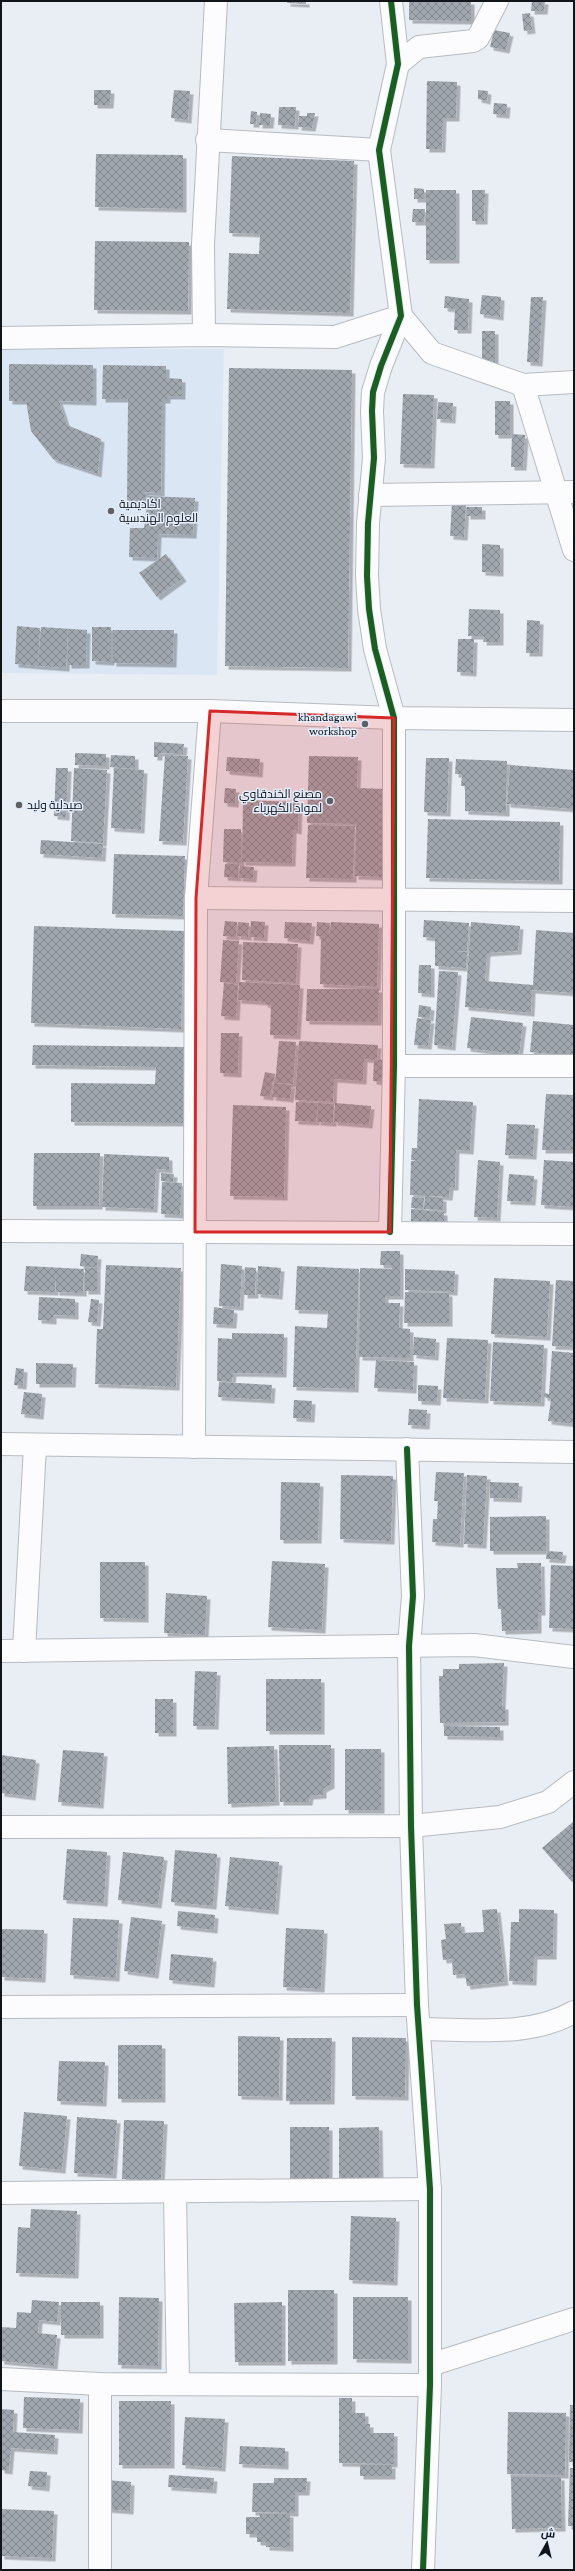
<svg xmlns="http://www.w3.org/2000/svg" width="575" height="2571" font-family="'Crimson Pro',Cairo,serif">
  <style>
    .built { fill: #dbe6f4 }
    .building { fill: url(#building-cross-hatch); filter: url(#shadow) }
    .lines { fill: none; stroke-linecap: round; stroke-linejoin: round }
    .minor-casing { stroke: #b7bbc1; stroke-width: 24 }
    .minor { stroke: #fcfcfe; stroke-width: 22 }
    .cycleway-casing { stroke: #e3edfb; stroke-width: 8 }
    .cycleway { stroke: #1b5e20; stroke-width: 6 }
    .marked { fill: #d62828; fill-opacity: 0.2; stroke: #d62828; stroke-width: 3; stroke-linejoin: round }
    .poi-dot { fill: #5d6166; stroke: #e3edfb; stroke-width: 1.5 }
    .labels { text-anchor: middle; stroke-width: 3; stroke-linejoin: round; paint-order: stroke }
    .poi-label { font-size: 12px; fill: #111519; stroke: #e3edfb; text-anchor: start }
  </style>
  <defs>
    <pattern id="building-cross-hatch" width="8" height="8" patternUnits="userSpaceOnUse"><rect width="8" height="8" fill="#a1a7af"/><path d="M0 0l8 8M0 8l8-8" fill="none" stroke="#82878e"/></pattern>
    <filter id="shadow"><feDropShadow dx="3.5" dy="3.5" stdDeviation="0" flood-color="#0004"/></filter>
  </defs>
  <rect width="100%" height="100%" fill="#e9eef5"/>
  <polygon class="built" points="1,348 224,349 217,675 220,675 1,673"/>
  <g class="building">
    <polygon points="287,1 306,1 306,4 287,3"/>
    <polygon points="409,1 471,1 471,21 409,20"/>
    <polygon points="532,1 545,1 544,11 531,11"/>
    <polygon points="530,13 532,30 524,31 522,14"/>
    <polygon points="494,30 510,33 506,50 490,47"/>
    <polygon points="427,81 457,82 456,118 443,118 442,149 426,149"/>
    <polygon points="94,90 111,90 110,105 94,105"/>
    <polygon points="174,90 190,91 188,120 171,118"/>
    <polygon points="478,90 488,91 487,101 478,99"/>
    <polygon points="494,103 507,104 506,115 493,114"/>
    <polygon points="279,107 296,107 295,126 278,125"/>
    <polygon points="251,111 257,112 256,124 250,124"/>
    <polygon points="260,113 271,114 270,125 259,125"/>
    <polygon points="307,113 315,113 312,128 298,127 299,116 307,116"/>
    <polygon points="96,154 183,155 183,209 95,207"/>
    <polygon points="232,156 354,161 350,313 227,309 229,253 259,254 260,234 229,233"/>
    <polygon points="414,188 424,189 424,199 414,199"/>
    <rect x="426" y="190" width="30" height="70"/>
    <polygon points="472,190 485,190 484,221 472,221"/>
    <polygon points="413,209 425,209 424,222 412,222"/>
    <polygon points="95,241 189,242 188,311 94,310"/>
    <polygon points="482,295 501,297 500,317 480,314"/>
    <polygon points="445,296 469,299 468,330 454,330 455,309 444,308"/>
    <polygon points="531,297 543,297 539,363 527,362"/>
    <polygon points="482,331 495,331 495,364 482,363"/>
    <polygon points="9,364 93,365 93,402 59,401 67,425 101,439 98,474 53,459 31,431 26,401 9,401"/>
    <polygon points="103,365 166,366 166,378 182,379 182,396 167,396 167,400 162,400 161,493 145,492 145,502 127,502 128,399 102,399"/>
    <polygon points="229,368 352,370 348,668 225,666"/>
    <polygon points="403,394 434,395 431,465 400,464"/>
    <rect x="495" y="401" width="15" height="34"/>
    <polygon points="438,402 453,403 452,420 437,419"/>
    <polygon points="512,434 525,435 523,467 511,467"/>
    <polygon points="148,496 195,498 193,535 158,534 157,558 129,557 130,528 144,528"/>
    <polygon points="452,503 466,504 464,537 450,536"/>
    <rect x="467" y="507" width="15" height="9"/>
    <polygon points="482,544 500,545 500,573 482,572"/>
    <polygon points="166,554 183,578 157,597 139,573"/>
    <polygon points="469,609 500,610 500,642 483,642 484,636 468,636"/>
    <polygon points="527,620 540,621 539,653 526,653"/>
    <polygon points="17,626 40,628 38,666 15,664"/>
    <polygon points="41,627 87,630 86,665 68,665 68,631 66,668 38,666"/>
    <polygon points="92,627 111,627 111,662 92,661"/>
    <polygon points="113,630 174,630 173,664 113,663"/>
    <polygon points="458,639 474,639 473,673 457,672"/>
    <polygon points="154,742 184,744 183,754 159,753 159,757 154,757"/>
    <polygon points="75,753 106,754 106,766 75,765"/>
    <polygon points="111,755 135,756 135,769 110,767"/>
    <polygon points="165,755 188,756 183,842 159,841"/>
    <polygon points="309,756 358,757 357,788 385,789 382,877 355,876 356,824 307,823"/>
    <polygon points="227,757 260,759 259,774 226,771"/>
    <polygon points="426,758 449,758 447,813 424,812"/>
    <polygon points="456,759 507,761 506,813 465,811 465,786 461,786 462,774 455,774"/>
    <polygon points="510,765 574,770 574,809 507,804"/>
    <polygon points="56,768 68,768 66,817 54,816"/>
    <polygon points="74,768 107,770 103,843 71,841"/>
    <polygon points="114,768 144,770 141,830 111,828"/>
    <polygon points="225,788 236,789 235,804 224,803"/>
    <polygon points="243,800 299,802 298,831 293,830 292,863 242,862"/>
    <polygon points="428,819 560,822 559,881 426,878"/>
    <polygon points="308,825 355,826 353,879 306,878"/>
    <polygon points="224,829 241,829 241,863 223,862"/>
    <polygon points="41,840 103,844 102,858 40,854"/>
    <polygon points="114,854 185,856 183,916 112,914"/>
    <polygon points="225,864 239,864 238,878 224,877"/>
    <polygon points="240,866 254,867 253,879 239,878"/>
    <polygon points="424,920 469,923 467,951 456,951 467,952 466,968 435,966 435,938 423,937"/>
    <polygon points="225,921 237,922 236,937 223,936"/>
    <polygon points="251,921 265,922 264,938 250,937"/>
    <polygon points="238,922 249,923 248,937 237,936"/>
    <polygon points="285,922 312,923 310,941 284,938"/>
    <polygon points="317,922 330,923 329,937 331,922 379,924 377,987 320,984 321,937 325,937 316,936"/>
    <polygon points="471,922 520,926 518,951 487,953 485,981 533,985 536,930 574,933 574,993 532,990 531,1013 465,1007"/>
    <polygon points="34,926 184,931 181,1029 31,1023"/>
    <polygon points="223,940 239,941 236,983 220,982"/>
    <polygon points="243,942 298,944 296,983 242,980"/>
    <polygon points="419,965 431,965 431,994 418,993"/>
    <polygon points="439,971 458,972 452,1047 434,1045"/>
    <polygon points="239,982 300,985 297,1036 270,1035 271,1005 264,1004 265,1002 238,1000"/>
    <polygon points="224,983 238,985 236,1017 221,1016"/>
    <polygon points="307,989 379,989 378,1022 306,1021"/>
    <polygon points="419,1005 431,1007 430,1018 418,1017"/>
    <polygon points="471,1017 523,1023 519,1055 467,1048"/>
    <polygon points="417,1018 431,1020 428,1046 414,1045"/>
    <polygon points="533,1021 574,1025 574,1056 530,1052"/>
    <polygon points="221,1033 239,1033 238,1074 220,1073"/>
    <polygon points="279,1041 296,1042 293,1084 275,1083"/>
    <polygon points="299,1041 378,1045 377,1058 374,1058 374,1060 364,1059 363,1081 334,1079 333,1102 295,1100"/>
    <polygon points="33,1045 185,1047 184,1123 71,1122 71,1083 155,1084 156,1067 32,1065"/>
    <polygon points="374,1059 385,1060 384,1082 373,1081"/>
    <polygon points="265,1072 275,1074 274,1080 267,1079 273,1080 270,1097 260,1096"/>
    <polygon points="274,1083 292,1085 290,1099 272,1097"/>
    <polygon points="546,1094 574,1095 574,1150 542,1150"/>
    <polygon points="419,1099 473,1102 470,1151 456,1150 455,1187 450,1187 449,1197 410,1195 411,1161 419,1161 411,1160 412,1148 417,1148"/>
    <polygon points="296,1102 318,1103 316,1122 295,1121"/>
    <polygon points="318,1103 334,1104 333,1123 317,1122"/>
    <polygon points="335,1103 371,1106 369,1125 334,1122"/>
    <polygon points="233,1105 286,1107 284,1197 230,1196"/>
    <polygon points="507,1124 535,1125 533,1156 505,1155"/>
    <polygon points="34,1153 100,1153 99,1206 33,1206"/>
    <polygon points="104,1154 169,1157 169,1170 156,1169 154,1209 102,1207"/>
    <polygon points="478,1160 500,1162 497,1218 474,1217"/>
    <polygon points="544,1160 574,1162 574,1207 541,1205"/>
    <polygon points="161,1173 174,1174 173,1182 161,1181"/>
    <polygon points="509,1174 534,1176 532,1202 507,1201"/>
    <polygon points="162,1182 182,1183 180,1215 161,1214"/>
    <polygon points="425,1196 443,1198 443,1210 424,1209"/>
    <polygon points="412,1197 424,1198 423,1209 411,1208"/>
    <polygon points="411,1209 444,1212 444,1223 411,1221"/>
    <polygon points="381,1251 400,1251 400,1296 385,1296 385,1303 400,1303 399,1328 410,1329 410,1358 359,1357 360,1268 392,1269 392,1265 380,1265"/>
    <polygon points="81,1254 98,1256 97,1268 80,1266"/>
    <polygon points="221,1264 242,1266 240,1307 219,1306"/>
    <polygon points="106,1265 181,1268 176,1387 95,1384 97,1329 103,1329"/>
    <polygon points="26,1266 84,1269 83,1293 56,1292 56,1274 55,1292 24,1291"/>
    <polygon points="258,1266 281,1268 279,1296 257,1294"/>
    <polygon points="297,1266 359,1269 355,1389 293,1387 295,1326 327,1328 328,1311 295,1310"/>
    <polygon points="245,1267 256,1268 255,1295 244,1295"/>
    <rect x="85" y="1268" width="12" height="23"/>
    <polygon points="405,1269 455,1271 454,1292 405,1290"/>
    <polygon points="494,1278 550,1281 547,1337 491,1334"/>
    <polygon points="556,1280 574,1281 574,1347 552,1346"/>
    <polygon points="405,1292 449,1293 449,1323 404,1323"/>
    <polygon points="39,1297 75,1299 75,1316 53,1315 53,1321 38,1320"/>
    <polygon points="91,1299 99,1300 97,1323 88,1322"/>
    <polygon points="214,1307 234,1310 233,1325 213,1324"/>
    <polygon points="232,1333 284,1334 283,1374 233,1373 232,1382 217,1381 218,1338 232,1339"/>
    <polygon points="414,1337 436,1339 435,1357 413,1355"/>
    <polygon points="447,1338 488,1340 485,1400 443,1398"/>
    <polygon points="493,1342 544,1345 541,1403 490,1401"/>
    <polygon points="552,1351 574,1353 574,1424 548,1421 551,1399 544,1397 544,1393 549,1394"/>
    <polygon points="376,1360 414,1362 413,1390 374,1388"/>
    <polygon points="36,1363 73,1364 72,1384 36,1384"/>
    <polygon points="16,1368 24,1369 23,1386 14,1385"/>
    <polygon points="219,1382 272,1385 271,1400 218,1397"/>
    <polygon points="418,1385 438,1386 437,1402 418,1401"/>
    <polygon points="24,1392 42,1394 40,1416 21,1414"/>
    <polygon points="294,1400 312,1401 311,1419 293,1418"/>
    <polygon points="409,1409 427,1410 426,1426 408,1425"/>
    <polygon points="436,1472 464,1473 460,1544 432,1542 433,1519 437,1519 438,1501 434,1501"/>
    <polygon points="341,1475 393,1476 391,1541 340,1539"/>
    <polygon points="467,1475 487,1476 483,1545 464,1544"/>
    <polygon points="281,1482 320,1483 318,1540 280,1540"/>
    <polygon points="490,1482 519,1483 518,1499 490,1498"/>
    <polygon points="546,1516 546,1551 490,1551 490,1517"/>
    <polygon points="547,1551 563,1552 562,1560 546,1559"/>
    <polygon points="272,1561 325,1564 322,1630 268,1627"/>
    <polygon points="100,1562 145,1562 145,1619 100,1618"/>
    <polygon points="517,1563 541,1563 542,1612 538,1612 538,1630 502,1631 501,1609 498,1609 496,1568 518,1568"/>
    <polygon points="551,1565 574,1566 574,1629 549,1628"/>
    <polygon points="166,1593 207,1596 205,1635 164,1633"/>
    <polygon points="504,1663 502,1706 505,1706 505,1722 440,1723 439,1676 443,1676 443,1669 459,1669 459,1664"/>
    <polygon points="195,1671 217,1672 215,1726 193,1726"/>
    <rect x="266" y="1679" width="55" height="52"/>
    <rect x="155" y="1699" width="18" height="34"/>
    <polygon points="444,1726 500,1727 500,1737 444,1736"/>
    <polygon points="279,1745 331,1745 331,1785 323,1789 323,1795 310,1796 309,1802 280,1802"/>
    <polygon points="274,1746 276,1802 228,1804 227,1747"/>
    <rect x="345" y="1749" width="36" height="61"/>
    <polygon points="63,1750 104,1753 100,1805 58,1802"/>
    <polygon points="1,1755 36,1760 32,1797 1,1793"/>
    <polygon points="574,1821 574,1880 572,1882 542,1848"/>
    <polygon points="67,1849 107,1852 104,1903 63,1900"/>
    <polygon points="175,1850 217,1854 213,1906 171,1902"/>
    <polygon points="123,1852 164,1857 158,1905 118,1900"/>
    <polygon points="230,1857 279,1862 275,1911 225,1906"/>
    <polygon points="497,1909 505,1982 467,1986 465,1974 453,1975 452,1959 443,1960 441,1940 446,1939 444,1924 461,1923 462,1933 484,1932 482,1910"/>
    <polygon points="519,1909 554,1910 553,1956 534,1956 533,1982 509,1981 511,1922 519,1922"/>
    <polygon points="178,1911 215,1915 214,1930 177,1926"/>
    <polygon points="131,1917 162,1921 155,1975 124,1971"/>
    <polygon points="73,1918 119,1920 116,1978 70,1975"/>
    <polygon points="286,1928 324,1930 321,1989 283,1987"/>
    <polygon points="1,1929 44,1930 42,1979 1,1977"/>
    <polygon points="171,1954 213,1958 211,1984 169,1980"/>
    <polygon points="238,2036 280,2037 279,2097 238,2096"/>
    <polygon points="352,2037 406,2038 405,2097 352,2096"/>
    <polygon points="287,2038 332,2038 331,2101 286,2101"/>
    <rect x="118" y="2045" width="44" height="54"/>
    <polygon points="59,2061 105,2062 103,2103 57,2101"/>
    <polygon points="24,2112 67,2116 62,2170 19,2166"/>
    <polygon points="77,2117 117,2120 113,2175 74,2173"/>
    <polygon points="124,2120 164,2121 161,2181 122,2179"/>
    <polygon points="290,2127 329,2127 329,2180 290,2181"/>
    <polygon points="379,2127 380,2182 339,2183 339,2128"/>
    <polygon points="31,2209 77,2211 75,2275 16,2273 18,2227 30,2228"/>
    <polygon points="351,2216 396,2218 394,2282 349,2280"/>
    <rect x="288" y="2290" width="46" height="71"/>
    <polygon points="119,2297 159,2298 158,2366 118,2365"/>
    <polygon points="353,2297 408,2297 408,2360 353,2359"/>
    <polygon points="32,2300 59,2302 57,2322 39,2320 38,2333 57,2335 54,2366 1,2361 1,2327 16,2328 17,2312 31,2313"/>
    <rect x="61" y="2302" width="39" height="33"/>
    <polygon points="282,2302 282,2362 235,2362 234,2303"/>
    <polygon points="24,2397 80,2399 79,2430 23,2428"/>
    <polygon points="339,2398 352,2398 352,2413 365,2413 365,2424 370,2424 370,2433 394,2433 394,2464 339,2463"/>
    <rect x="119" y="2401" width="52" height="64"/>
    <polygon points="570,2405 574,2405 574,2462 569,2462"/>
    <polygon points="1,2409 14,2410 13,2432 55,2435 54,2451 11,2448 9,2471 1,2470"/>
    <polygon points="508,2412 566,2413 565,2475 507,2474"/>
    <polygon points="185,2417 225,2419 222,2468 182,2465"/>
    <polygon points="240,2446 285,2448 285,2466 239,2464"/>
    <rect x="360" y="2465" width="32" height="11"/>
    <polygon points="570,2468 574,2468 574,2526 568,2526"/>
    <polygon points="30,2471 47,2472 46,2488 28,2486"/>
    <polygon points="169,2475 214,2478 213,2490 168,2487"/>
    <polygon points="511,2477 561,2477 562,2528 512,2529"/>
    <polygon points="274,2478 307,2478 306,2492 295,2492 295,2513 252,2512 253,2483 274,2483"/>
    <polygon points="106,2480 131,2482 130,2511 105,2509"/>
    <polygon points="1,2509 54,2511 52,2558 1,2556"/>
    <polygon points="259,2514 290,2514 290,2548 266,2547 266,2542 257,2542 257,2534 246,2534 246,2517 260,2517"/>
  </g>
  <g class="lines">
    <g class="minor-casing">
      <g id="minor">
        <polyline points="398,64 419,47 473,41 478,38 497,1"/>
        <polyline points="207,140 379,150"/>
        <polyline points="401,316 432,353 523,385 574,382"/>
        <polyline points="204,335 203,244 216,1"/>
        <polyline points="1,338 204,335 335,337 401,316"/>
        <polyline points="523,385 574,550"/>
        <polyline points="370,495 574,492"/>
        <polyline points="1,711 210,711 394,718 574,720"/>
        <polyline points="196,898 574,901"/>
        <polyline points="394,1066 574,1066"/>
        <polyline points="1,1231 574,1234"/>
        <polyline points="390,1232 394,1066 394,718 375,649 369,609 367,576 368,523 374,458 372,411 373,392 381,366 401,316 379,150 398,64 391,1"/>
        <polyline points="1,1444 574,1452"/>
        <polyline points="194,1447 196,898 210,711"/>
        <polyline points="407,1449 413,1596 409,1646 411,1826 417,2005 430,2189 430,2385 423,2570"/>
        <polyline points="1,1651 474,1645 574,1657"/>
        <polyline points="24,1651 35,1446"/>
        <polyline points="1,1827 411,1826 500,1817 548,1802 574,1782"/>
        <polyline points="1,2007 417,2005"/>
        <path d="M419,2029C470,2029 528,2038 574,2012"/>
        <polyline points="175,2192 178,2384"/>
        <polyline points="1,2193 430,2189"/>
        <polyline points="430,2365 574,2319"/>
        <polyline points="1,2379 100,2384 430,2385"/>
        <polyline points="100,2384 100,2570"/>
      </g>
    </g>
    <use href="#minor" class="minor"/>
    <g class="cycleway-casing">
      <g id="cycleway">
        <polyline points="390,1232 394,1066 394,718 375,649 369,609 367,576 368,523 374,458 372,411 373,392 381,366 401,316 379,150 398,64 391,1"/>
        <polyline points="407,1449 413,1596 409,1646 411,1826 417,2005 430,2189 430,2385 423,2570"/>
      </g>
    </g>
    <use href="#cycleway" class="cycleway"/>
  </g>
  <path class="marked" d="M210,711L394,718L390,1232H195L196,898Z"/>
  <g class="poi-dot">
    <circle cx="111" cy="511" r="4"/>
    <circle cx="365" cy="724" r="4"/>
    <circle cx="330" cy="801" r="4"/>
    <circle cx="19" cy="805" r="4"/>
  </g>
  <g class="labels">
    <g class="poi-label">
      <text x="119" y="508">اكاديمية<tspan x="119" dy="14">العلوم الهندسية</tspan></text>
      <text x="357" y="721" text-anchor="end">khandagawi<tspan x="357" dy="14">workshop</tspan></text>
      <text x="322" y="798" text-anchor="end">مصنع الخندقاوي<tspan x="322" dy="14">لمواد الكهرباء</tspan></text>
      <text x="27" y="809">صيدلية وليد</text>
    </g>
  </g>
  <rect width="575" height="2571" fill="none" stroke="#111519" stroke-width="4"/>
  <g transform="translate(547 2543) rotate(8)" stroke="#e3edfb" stroke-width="3" paint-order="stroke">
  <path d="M0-3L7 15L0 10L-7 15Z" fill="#111519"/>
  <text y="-6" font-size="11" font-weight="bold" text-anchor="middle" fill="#111519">ش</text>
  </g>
</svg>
